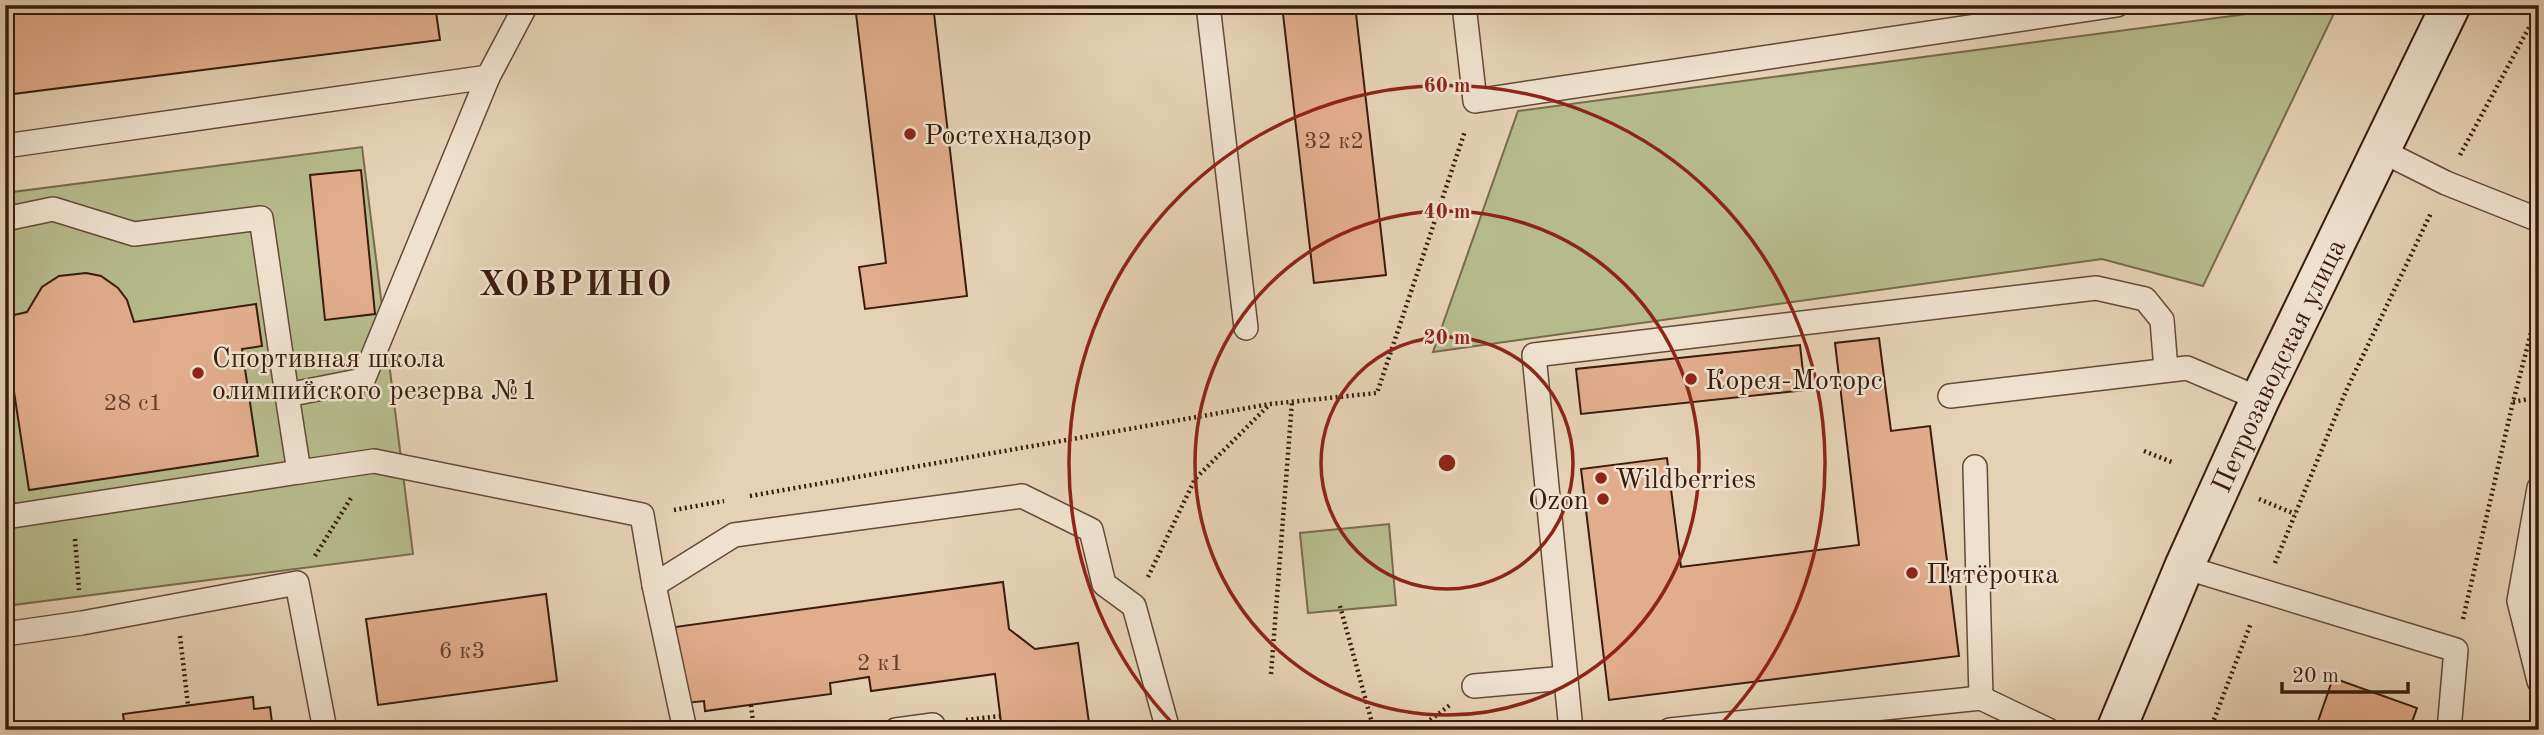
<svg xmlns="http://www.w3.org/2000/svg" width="2544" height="735" font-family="'Old Standard TT',serif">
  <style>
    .green { fill: #b6bb8c; stroke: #786b4c; stroke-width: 2 }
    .building { fill: #e2ad8d; stroke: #3a1b0d; stroke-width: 2 }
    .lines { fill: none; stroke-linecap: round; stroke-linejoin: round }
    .service-casing { stroke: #654937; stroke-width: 26 }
    .secondary-casing { stroke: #3a1b0d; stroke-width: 42 }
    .path { stroke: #3a1b0d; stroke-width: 4.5; stroke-dasharray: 2 3.5; stroke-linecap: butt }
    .service { stroke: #eee2ce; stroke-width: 23 }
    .secondary { stroke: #eee2ce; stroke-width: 38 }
    .ring { fill: none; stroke: #8f2418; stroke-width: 3.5 }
    .poi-dot { fill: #8f2418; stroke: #eee2ce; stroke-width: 2.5 }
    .labels { text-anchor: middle; stroke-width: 5; stroke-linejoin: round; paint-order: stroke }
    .number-label { font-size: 24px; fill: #64402d }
    .poi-label { font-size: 28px; fill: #3a1b0d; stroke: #eee2ce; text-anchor: start }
    .street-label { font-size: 28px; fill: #3a1b0d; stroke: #eee2ce }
    .district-label { font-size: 35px; font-weight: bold; letter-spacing: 2px; fill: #3a1b0d; stroke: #eee2ce }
    .centre { fill: #8f2418; stroke: #eee2ce; stroke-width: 3.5 }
    .ring-label { font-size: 21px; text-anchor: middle; font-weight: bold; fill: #8f2418; stroke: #eee2ce; stroke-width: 5; stroke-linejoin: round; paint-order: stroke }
  </style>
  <rect width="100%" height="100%" fill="#e5d2b4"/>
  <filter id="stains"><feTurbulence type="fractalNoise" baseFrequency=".00286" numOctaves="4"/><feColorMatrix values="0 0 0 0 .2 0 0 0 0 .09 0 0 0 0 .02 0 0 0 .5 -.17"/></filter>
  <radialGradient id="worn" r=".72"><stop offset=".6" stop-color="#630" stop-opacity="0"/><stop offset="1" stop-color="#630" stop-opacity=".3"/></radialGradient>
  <g class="green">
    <polygon points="2314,5 2338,5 2203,286 2102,259 1433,352 1518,111"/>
    <polygon points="362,147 413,554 5,606 5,193"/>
    <polygon points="1389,524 1396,605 1308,613 1300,533"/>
  </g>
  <g class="building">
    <polygon points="74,5 435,5 440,40 5,95 5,14"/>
    <polygon points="855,5 933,5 967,296 865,309 859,267 886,263"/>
    <polygon points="1282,5 1355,5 1386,275 1314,283"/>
    <polygon points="361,170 375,314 325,320 310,175"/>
    <polygon points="86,273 101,276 118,288 127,300 134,322 256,304 262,346 242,349 258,456 29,490 5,333 5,317 27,312 42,287 59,276"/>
    <polygon points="1879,338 1891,431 1930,426 1959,656 1609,700 1581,469 1667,458 1681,567 1859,545 1835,343"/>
    <polygon points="1800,345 1805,390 1581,414 1576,369"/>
    <polygon points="1003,582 1009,629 1035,649 1078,643 1090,730 1002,730 995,674 871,691 869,677 830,683 831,694 705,711 704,701 686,703 675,627"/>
    <polygon points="546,594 557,681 378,705 366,619"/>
    <polygon points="2333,678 2417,708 2409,730 2315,730"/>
    <polygon points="253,697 254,709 270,707 273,730 125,730 123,714"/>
  </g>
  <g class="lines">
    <g class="service-casing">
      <g id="service">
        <polyline points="526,5 488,77 363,380 287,395 299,472 374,461 642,515 654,585"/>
        <polyline points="1208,5 1246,328"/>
        <polyline points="1464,5 1475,101 2117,5"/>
        <polyline points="5,146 488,77"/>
        <polyline points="2380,150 2446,183 2539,220"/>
        <polyline points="5,219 53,209 134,234 261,218 287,395"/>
        <polyline points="1950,396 2187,368 2260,399"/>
        <polyline points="1975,467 1981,698"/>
        <polyline points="2539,488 2519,601 2539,681"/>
        <polyline points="5,510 6,517 299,472"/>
        <polyline points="2184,567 2456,650 2449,730"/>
        <polyline points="5,634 82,623 297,583 325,730"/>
        <polyline points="1474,686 1566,678"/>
        <polyline points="685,730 654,585 734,535 1022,496 1091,530 1104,584 1134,606 1168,730"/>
        <polyline points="896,730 933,725 934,730"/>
        <polyline points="1571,730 1534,355 2096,288 2145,299 2162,320 2166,370"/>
        <polyline points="1670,730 1981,698 2048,730"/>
      </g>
    </g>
    <g class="secondary-casing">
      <g id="secondary">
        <path id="s1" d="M2116,730L2184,567L2260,399L2451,5"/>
      </g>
    </g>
    <g class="path">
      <polyline points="2460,155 2539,9"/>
      <polyline points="2513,402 2539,397"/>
      <polyline points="2144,451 2174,463"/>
      <polyline points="750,496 1270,404 1377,393 1465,131"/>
      <polyline points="2259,499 2295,514"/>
      <polyline points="674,510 724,501"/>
      <polyline points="75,539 79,590"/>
      <polyline points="315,556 351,498"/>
      <polyline points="2275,563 2346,391 2431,213"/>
      <polyline points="1148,577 1195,479 1268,406"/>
      <polyline points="1340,606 1374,730"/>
      <polyline points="2463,619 2513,402 2539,302"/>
      <polyline points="180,636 188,705"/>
      <polyline points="1271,674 1292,402"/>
      <polyline points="751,705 754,730"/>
      <polyline points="966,720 1000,716"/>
      <polyline points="1417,730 1450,705"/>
      <polyline points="2210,730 2251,623"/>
    </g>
    <use href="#service" class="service"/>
    <use href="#secondary" class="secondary"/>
  </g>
  <g class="ring">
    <circle cx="1447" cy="463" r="126"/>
    <circle cx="1447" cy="463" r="252"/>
    <path d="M1177 728A378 378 0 1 1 1717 728"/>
  </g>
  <g class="poi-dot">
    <circle cx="910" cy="134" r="7"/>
    <circle cx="198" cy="373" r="7"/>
    <circle cx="1691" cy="379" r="7"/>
    <circle cx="1601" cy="478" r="7"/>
    <circle cx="1603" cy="499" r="7"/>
    <circle cx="1912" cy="573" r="7"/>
  </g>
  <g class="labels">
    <g class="number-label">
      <text x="1334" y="148">32 к2</text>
      <text x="133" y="410">28 с1</text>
      <text x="462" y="658">6 к3</text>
      <text x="880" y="670">2 к1</text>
    </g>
    <g class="poi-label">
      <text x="924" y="144">Ростехнадзор</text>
      <text x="212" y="367">Спортивная школа<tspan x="212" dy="32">олимпийского резерва №1</tspan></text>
      <text x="1705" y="389">Корея-Моторс</text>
      <text x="1615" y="488">Wildberries</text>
      <text x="1589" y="509" text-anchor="end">Ozon</text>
      <text x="1926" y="583">Пятёрочка</text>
    </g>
    <g class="street-label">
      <text dy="10" stroke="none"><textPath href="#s1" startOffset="399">Петрозаводская улица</textPath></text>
    </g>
    <g class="district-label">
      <text x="576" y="295">ХОВРИНО</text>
    </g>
  </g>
  <circle cx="1447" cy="463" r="10" class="centre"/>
  <g class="ring-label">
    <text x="1447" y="92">60 m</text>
    <text x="1447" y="218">40 m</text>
    <text x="1447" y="344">20 m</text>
  </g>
  <rect width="2544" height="735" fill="none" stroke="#e5d2b4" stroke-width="28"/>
  <rect x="7" y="7" width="2530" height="721" fill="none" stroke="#3a1b0d" stroke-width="3.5"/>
  <rect x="14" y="14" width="2516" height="707" fill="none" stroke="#3a1b0d" stroke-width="2"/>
  <path d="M2282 682v10h126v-10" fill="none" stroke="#3a1b0d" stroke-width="3.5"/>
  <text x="2292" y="682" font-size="21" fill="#3a1b0d" stroke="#eee2ce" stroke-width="5" paint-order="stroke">20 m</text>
  <rect width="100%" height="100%" filter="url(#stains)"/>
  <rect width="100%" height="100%" fill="url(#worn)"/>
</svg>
